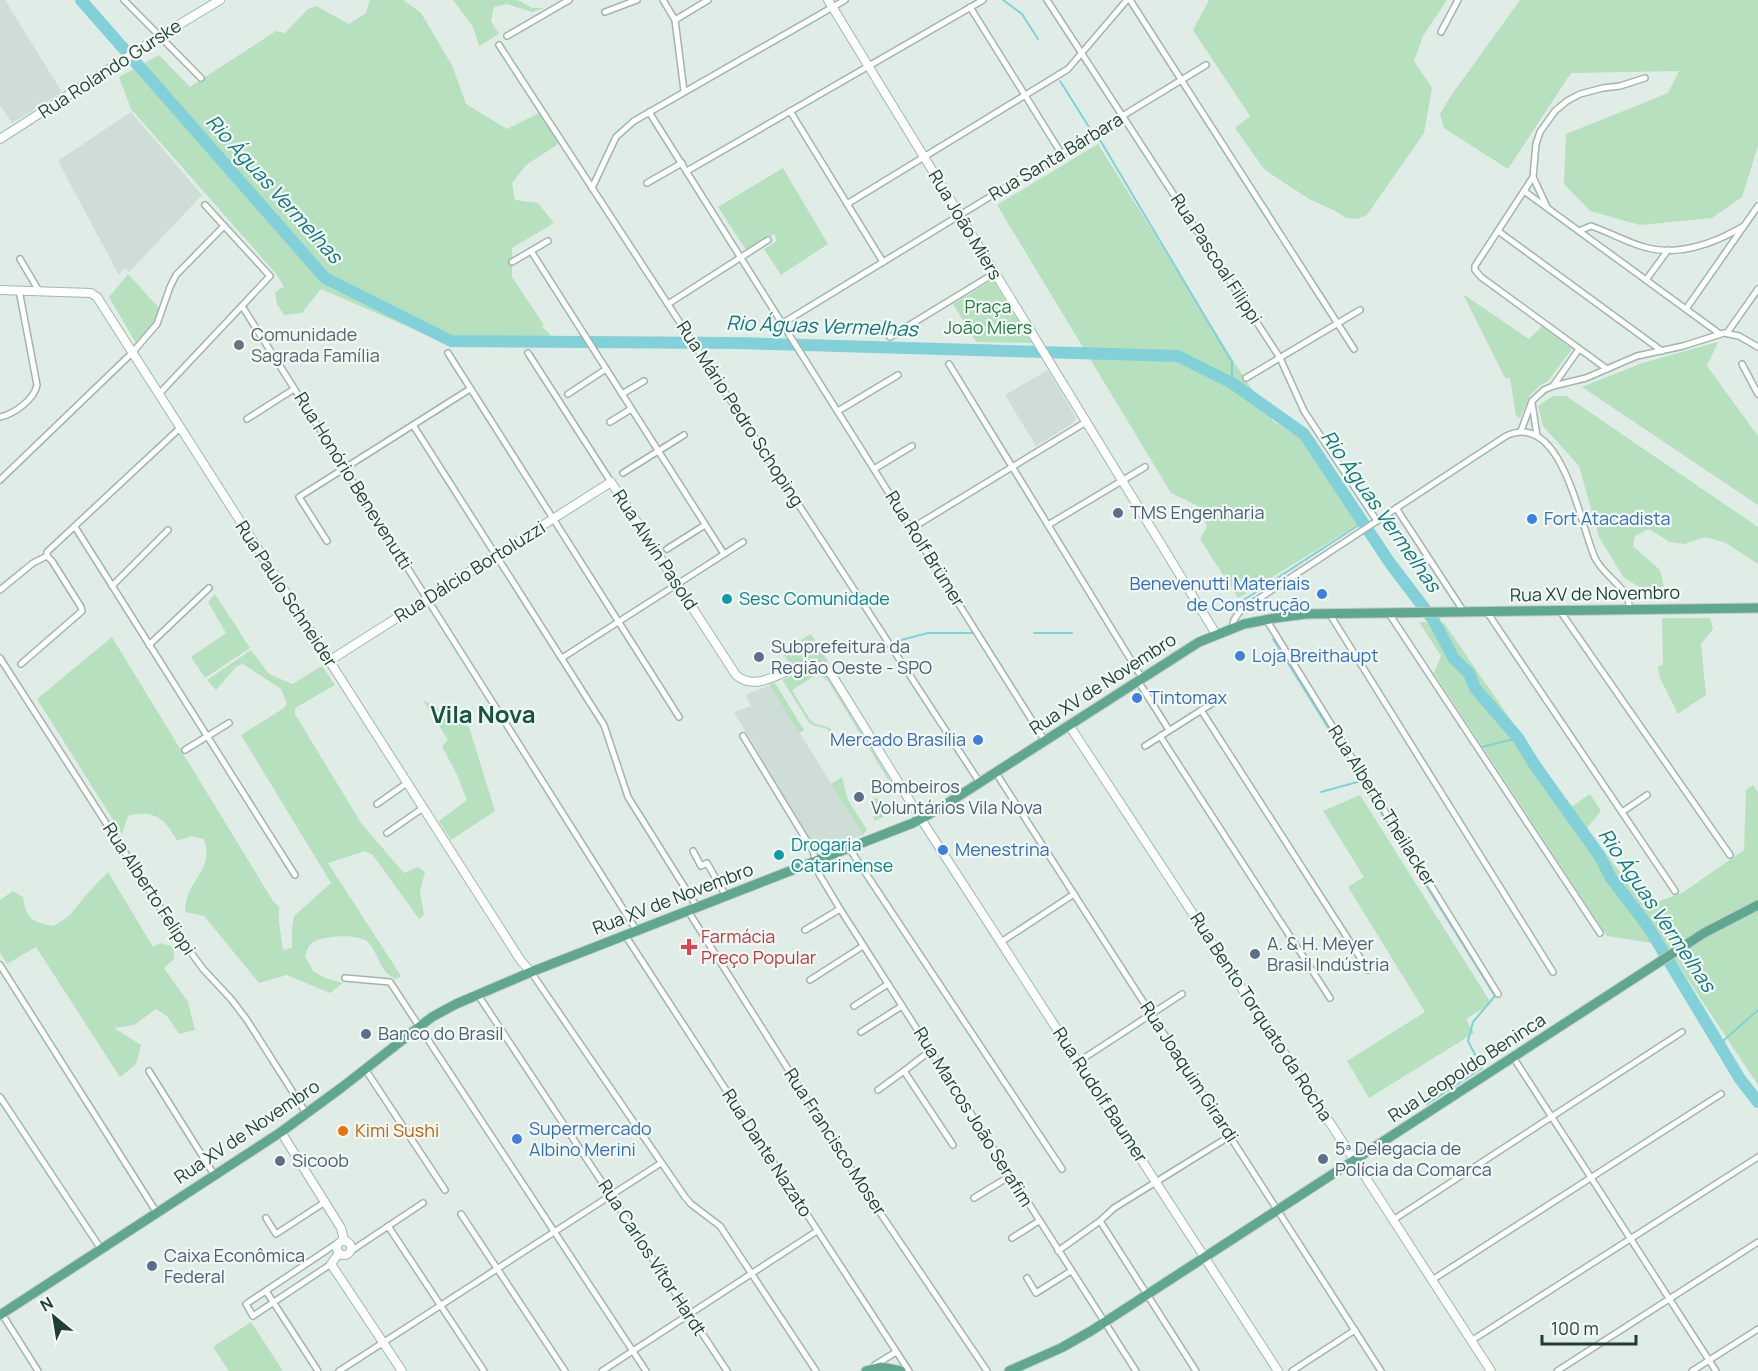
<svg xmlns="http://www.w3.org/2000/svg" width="1758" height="1371" font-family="Manrope,sans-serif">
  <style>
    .built { fill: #ceddd5 }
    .green { fill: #b7e0bf }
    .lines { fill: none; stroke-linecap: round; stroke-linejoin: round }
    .stream { stroke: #82d1d8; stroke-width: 2 }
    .river { stroke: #82d1d8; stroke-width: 12 }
    .street-casing { stroke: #a2b5ad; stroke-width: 8 }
    .secondary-casing { stroke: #9dbaae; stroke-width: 10 }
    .primary-casing { stroke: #c0c9c6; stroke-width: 11 }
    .street { stroke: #fff; stroke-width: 5 }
    .secondary { stroke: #fff; stroke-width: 8 }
    .primary { stroke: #60a78f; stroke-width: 9 }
    .worship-dot { fill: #6b7280; stroke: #f1f9f4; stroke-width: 2 }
    .service-dot { fill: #5c6f8a; stroke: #f1f9f4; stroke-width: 2 }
    .shop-dot { fill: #3f7fe0; stroke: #f1f9f4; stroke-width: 2 }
    .culture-dot { fill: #0f9aa8; stroke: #f1f9f4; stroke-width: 2 }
    .health-dot { fill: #e0444e; stroke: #f1f9f4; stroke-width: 2 }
    .food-dot { fill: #e8710a; stroke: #f1f9f4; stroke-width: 2 }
    .labels { text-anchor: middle; stroke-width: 4.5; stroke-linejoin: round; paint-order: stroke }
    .street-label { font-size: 18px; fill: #1f3f34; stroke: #f1f9f4 }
    .park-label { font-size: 18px; fill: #257a40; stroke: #f1f9f4 }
    .worship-label { font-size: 18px; fill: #5b616d; stroke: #f1f9f4; text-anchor: start }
    .service-label { font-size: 18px; fill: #4e5e75; stroke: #f1f9f4; text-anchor: start }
    .shop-label { font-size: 18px; fill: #366cbe; stroke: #f1f9f4; text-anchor: start }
    .culture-label { font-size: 18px; fill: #0d838f; stroke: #f1f9f4; text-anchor: start }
    .health-label { font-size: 18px; fill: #be3a42; stroke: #f1f9f4; text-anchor: start }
    .food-label { font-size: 18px; fill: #c56008; stroke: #f1f9f4; text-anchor: start }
    .water-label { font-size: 20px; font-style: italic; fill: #137781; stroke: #f1f9f4 }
    .district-label { font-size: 24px; font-weight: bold; fill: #195341; stroke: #f1f9f4 }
  </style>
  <rect width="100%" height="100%" fill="#e0ede6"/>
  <g class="built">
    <polygon points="0,0 5,0 62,92 12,123 0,105"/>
    <polygon points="131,112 202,195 129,272 124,268 119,275 58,161"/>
    <polygon points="1048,370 1076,418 1073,423 1036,446 1005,395"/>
    <polygon points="770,685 863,835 819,851 816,849 734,712 751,706 746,697 747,694"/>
  </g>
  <g class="green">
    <polygon points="370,0 403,0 421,13 452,65 466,104 507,129 539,113 558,141 557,145 526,165 512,183 515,200 538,203 554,223 512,248 512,277 544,325 542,327 548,332 557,345 443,342 321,289 302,313 284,315 277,304 275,292 284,287 277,275 131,109 119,77 159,55 190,87 276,31 285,33 308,9 316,6 349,24 366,13"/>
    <polygon points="453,0 518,0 532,8 545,8 532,12 507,4 494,7 491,21 499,34 479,46 473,27"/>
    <polygon points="1209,0 1447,0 1423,36 1414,61 1432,88 1424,133 1367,215 1357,219 1347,218 1335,211 1309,199 1280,180 1264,169 1235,128 1250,116 1193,30"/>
    <polygon points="1520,0 1758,0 1758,146 1742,197 1712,218 1640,225 1590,211 1564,184 1566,134 1668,93 1679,71 1571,73 1508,169 1444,128 1440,114 1450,97"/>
    <polygon points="1098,144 1241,373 1273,421 1299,437 1359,524 1238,598 1200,539 1207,526 1198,506 1171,493 997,205"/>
    <polygon points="783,168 828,244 781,275 764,249 777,241 774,234 746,250 718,207"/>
    <path d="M128,274L160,309C156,325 148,332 136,343L109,297Z"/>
    <polygon points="993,280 1032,343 976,342 953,304"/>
    <polygon points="1463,294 1529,339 1542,326 1572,349 1548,381 1541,385 1530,395 1520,418 1516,416 1510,378 1505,378"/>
    <polygon points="1718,342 1707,366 1758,436 1758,505 1582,387 1642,363"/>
    <polygon points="1553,396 1566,396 1758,527 1758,564 1726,543 1706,537 1684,544 1670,542 1649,529 1635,536 1633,546 1660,570 1664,586 1647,591 1624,578 1599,537 1579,466 1543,426 1538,406"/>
    <polygon points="215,594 250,648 205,678 191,657 226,633 208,602"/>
    <polygon points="1662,618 1710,618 1713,629 1701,644 1706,695 1678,714 1659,676 1658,666 1663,665"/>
    <polygon points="1419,622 1444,623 1571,807 1590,794 1601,811 1587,828 1645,906 1682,893 1744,850 1746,790 1753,785 1758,792 1758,1085 1665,945 1607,936 1434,673 1441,656"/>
    <polygon points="811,634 829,663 816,660 791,666 782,652"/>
    <path d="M112,637L273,901L279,907V922L283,950L292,948V929L294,916L331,883L241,735L284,708L287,703L281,689L243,664L237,666L216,690L207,680L251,650L269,674L292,684L322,666L335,685L295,708V714L361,823L404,873L418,867L425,872L420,891L424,915L419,919L373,855L365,851L328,863L401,976L396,979C379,971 380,957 369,943C360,933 321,935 311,944C308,946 307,952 305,956L313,971L325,978L343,983L330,993L287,975L259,983L204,916L185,912C185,908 186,902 187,898C195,874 213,867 204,839L191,836L177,841C166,819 153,809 128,816L122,834L37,699Z"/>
    <polygon points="810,670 818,670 825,673 891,781 887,778 828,681 818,674 792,690 810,720 814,723 830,728 841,746 838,748 827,729 812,725 808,721 783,681 784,679"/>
    <polygon points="775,683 804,730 799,733 769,684"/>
    <polygon points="423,700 469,727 495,811 451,840 439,821 467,800 457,775 442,746 448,740"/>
    <polygon points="842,777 848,800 867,830 863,835 831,784"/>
    <polygon points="1360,795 1491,1003 1466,1019 1474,1033 1369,1098 1347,1061 1425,1012 1348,887 1364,877 1323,811"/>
    <polygon points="875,798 884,802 890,813 875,821 873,816 877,813 871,801"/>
    <path d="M108,872L153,947L161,943L174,947V959L164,968L188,1002L195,1030L179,1034L167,1016L156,1009L134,1025L114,1028L141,1045L136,1064L120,1077L36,947L7,964L0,953V900L13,891L23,897C26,919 33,923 54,926L70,915L86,895Z"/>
    <polygon points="251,1322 283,1371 229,1371 213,1347"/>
  </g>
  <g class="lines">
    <g class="stream">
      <polyline points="1003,0 1022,14 1038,39"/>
      <polyline points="1060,81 1089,127"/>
      <polyline points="1100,140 1232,362 1232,383"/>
      <polyline points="1242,601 1362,523"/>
      <polyline points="1034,633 1072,633"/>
      <polyline points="1273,639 1495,996 1473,1022 1468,1041 1482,1068 1427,1104"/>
      <polyline points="897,641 928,633 973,633"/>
      <polyline points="1482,747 1518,738"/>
      <polyline points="1321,792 1361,781"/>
      <polyline points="1722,1047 1724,1040 1758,1010"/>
    </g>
    <polyline class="river" points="81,0 325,278 451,341 736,343 1178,356 1232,383 1304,434 1390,563 1434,621 1454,659 1469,673 1475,688 1518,738 1534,764 1599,855 1611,878 1647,925 1740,1079 1758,1102"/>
    <g class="street-casing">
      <g id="street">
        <polyline points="124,0 201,78"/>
        <polyline points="663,0 675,20 684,91"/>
        <polyline points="1047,0 1280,358 1304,411 1377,521"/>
        <polyline points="1130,0 1354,349"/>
        <polyline points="970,7 1061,153"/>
        <polyline points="605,12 637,0"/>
        <polyline points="675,20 708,0"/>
        <polyline points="1441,32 1458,0"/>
        <polyline points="507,36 569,0"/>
        <polyline points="499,45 980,783"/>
        <polyline points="790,111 883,262"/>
        <polyline points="649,112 1045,741"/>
        <polyline points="687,171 983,0"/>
        <polyline points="1533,177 1547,207"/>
        <polyline points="647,183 682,163"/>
        <polyline points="592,188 616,137 634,121 845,0"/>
        <polyline points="1524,191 1720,334"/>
        <polyline points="847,204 1068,69 1127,0"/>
        <polyline points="1498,231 1662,351"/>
        <path d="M1579,231L1591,226C1609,232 1626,242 1644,247C1678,257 1715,243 1744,226"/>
        <polyline points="531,251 724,554"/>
        <polyline points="20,259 39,291"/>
        <polyline points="512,262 548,241"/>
        <polyline points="1646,280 1668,250"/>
        <polyline points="668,304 768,240"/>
        <polyline points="242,306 637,931"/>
        <polyline points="1686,309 1758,206"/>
        <polyline points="783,323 1206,65"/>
        <polyline points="1727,333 1758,289"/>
        <polyline points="890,337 995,273"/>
        <polyline points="448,353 679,717"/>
        <polyline points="528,353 611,482"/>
        <polyline points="949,364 1142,678"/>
        <polyline points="1742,364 1758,394"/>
        <polyline points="1607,369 1481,277 1475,270 1475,266 1533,177 1536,144 1540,132 1555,111 1567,101 1580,94 1603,88 1620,86 1645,78"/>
        <polyline points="1246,378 1360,310"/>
        <polyline points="1553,386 1579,349"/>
        <polyline points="159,394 270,276 205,205"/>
        <polyline points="568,394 606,369"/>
        <polyline points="622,394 644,381"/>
        <polyline points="1532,403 1537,436"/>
        <polyline points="838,411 898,375"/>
        <path d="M0,417C14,414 34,400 37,385L19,290"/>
        <polyline points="247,419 294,389"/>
        <polyline points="610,422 631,409"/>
        <polyline points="413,425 604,725 628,797 697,907"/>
        <polyline points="1521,431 1532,401 1544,390 1553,386 1586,378 1637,356 1683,346 1724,333 1739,336 1758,347"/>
        <polyline points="874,469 912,446"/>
        <polyline points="623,473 684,435"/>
        <polyline points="0,480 132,353 157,324 170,287 176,275 224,226"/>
        <polyline points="1396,508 1464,612"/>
        <polyline points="1048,525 1145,467"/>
        <polyline points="75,527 295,875"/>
        <polyline points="912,528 1086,422"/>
        <polyline points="327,541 299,497 470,389"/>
        <polyline points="667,549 705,525"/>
        <polyline points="112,586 168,530"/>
        <polyline points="0,590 33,563 47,556 47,552 180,428"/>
        <polyline points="1560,611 1730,855"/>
        <polyline points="1388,612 1600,933"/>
        <polyline points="1487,612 1675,891"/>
        <polyline points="1329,613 1553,972"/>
        <polyline points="1266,619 1498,994"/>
        <path d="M1232,628L1234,620L1240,611L1506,436C1562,409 1580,525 1595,558C1603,574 1620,583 1627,597C1629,601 1629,606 1630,610"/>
        <polyline points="149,645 209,588"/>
        <polyline points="0,658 176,932 203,969 231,999 247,1020 306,1113"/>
        <polyline points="562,658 743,542"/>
        <polyline points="21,664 82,611 81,607 52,561 47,556"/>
        <polyline points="1138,681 1169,730"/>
        <polyline points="1201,710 1368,970"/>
        <polyline points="743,736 813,851 819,874 840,909 1136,1371"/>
        <polyline points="1160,736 1330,998"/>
        <polyline points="1145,746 1219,699"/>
        <polyline points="185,750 229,723"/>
        <polyline points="996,773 1381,1371"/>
        <polyline points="377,804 407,783"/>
        <polyline points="1622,812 1647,795"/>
        <polyline points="387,833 423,808"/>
        <polyline points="849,848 1062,1169"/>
        <polyline points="693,851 701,866 707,863 726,896"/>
        <polyline points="688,911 862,1186 987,1371"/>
        <polyline points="805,930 840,909"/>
        <polyline points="625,935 909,1371"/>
        <polyline points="1001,942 1074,894"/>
        <polyline points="0,965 157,1213"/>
        <polyline points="531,972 685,1197 691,1204 720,1226 816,1371"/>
        <polyline points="345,978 390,982 646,1371"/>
        <polyline points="810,980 863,946"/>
        <polyline points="478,995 727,1371"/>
        <polyline points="854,1006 888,984"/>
        <polyline points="861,1032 902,1006"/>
        <polyline points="930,1051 904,1071 953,1145"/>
        <polyline points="1513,1057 1716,1371"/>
        <polyline points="1078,1062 1182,994"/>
        <polyline points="365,1069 445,1190"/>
        <polyline points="149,1071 215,1176"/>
        <polyline points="878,1090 904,1071"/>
        <polyline points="0,1097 101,1249"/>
        <polyline points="974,1198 1010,1176"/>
        <polyline points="461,1214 565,1371"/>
        <polyline points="266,1218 276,1234 325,1202"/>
        <polyline points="1393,1220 1682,1032"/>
        <polyline points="1100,1221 1196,1371"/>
        <polyline points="388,1226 484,1371"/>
        <polyline points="1012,1238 1039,1221"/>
        <polyline points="1058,1251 1100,1221 1114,1208 1230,1136"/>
        <polyline points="348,1253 423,1203"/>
        <polyline points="331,1264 253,1316 246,1304 339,1242"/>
        <polyline points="1027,1278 1036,1293 1071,1271"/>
        <polyline points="1432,1280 1721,1094"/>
        <polyline points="266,1291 318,1371"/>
        <polyline points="2,1314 38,1371"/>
        <polyline points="1471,1341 1758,1157"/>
        <polyline points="875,1365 896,1352"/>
        <polyline points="339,1371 661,1163"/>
        <polyline points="602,1371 817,1231"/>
        <polyline points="1292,1371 1355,1330"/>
        <polyline points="1557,1371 1758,1242"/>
        <polyline points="1692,1371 1758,1329"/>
      </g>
    </g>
    <g class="secondary-casing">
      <g id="secondary">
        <polyline points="828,0 1216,634"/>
        <polyline points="0,139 160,36 220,0"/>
        <polyline points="0,290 91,293 97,297 521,961 531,972"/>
        <path d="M329,661L611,482L736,675C766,701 804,642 832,675L921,819L1278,1371"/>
        <polyline points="1069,725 1355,1161 1491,1371"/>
        <polyline points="281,1132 341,1228 344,1240"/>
        <circle cx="344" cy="1248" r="7"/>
        <polyline points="339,1253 331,1264 402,1371"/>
      </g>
    </g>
    <g class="primary-casing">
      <g id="primary">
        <polyline points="0,1315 281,1132 341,1088 432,1017 456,1004 531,972 913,823 937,810 1199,642 1244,624 1275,618 1306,614 1758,608"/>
        <polyline points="866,1371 881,1367 901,1371"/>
        <polyline points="1009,1371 1061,1348 1091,1331 1704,933 1758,905"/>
      </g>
    </g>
    <use href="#street" class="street"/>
    <use href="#secondary" class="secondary"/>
    <use href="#primary" class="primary"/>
  </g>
  <circle class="worship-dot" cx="239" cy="345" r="6"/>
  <g class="service-dot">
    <circle cx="1118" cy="513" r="6"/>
    <circle cx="759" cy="657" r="6"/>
    <circle cx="859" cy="797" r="6"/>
    <circle cx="1255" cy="954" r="6"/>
    <circle cx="366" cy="1034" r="6"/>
    <circle cx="1323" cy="1159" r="6"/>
    <circle cx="280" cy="1161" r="6"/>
    <circle cx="152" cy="1266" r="6"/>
  </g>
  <g class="shop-dot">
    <circle cx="1532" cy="519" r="6"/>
    <circle cx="1322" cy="594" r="6"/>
    <circle cx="1240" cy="656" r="6"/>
    <circle cx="1137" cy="698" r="6"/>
    <circle cx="978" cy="740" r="6"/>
    <circle cx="943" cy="850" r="6"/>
    <circle cx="517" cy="1139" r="6"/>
  </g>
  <g class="culture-dot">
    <circle cx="727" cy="599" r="6"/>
    <circle cx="779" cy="855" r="6"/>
  </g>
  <path class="health-dot" d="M686 938h6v6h6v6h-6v6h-6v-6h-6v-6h6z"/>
  <circle class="food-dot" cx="343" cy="1131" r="6"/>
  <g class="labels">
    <g class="street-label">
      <text transform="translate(110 69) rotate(-33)" y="6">Rua Rolando Gurske</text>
      <text transform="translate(1056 157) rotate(-31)" y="6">Rua Santa Bárbara</text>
      <text transform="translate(965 225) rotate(59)" y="6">Rua João Miers</text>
      <text transform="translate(1216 259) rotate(57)" y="6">Rua Pascoal Filippi</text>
      <text transform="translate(740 414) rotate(57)" y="6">Rua Mário Pedro Schoping</text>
      <text transform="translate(353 481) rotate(58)" y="6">Rua Honório Benevenutti</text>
      <text transform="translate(925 549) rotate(58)" y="6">Rua Rolf Brümer</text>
      <text transform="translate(655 550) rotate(57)" y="6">Rua Alwin Pasold</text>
      <text transform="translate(470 572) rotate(-32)" y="6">Rua Dálcio Bortoluzzi</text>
      <text transform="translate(286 594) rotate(57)" y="6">Rua Paulo Schneider</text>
      <text transform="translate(1595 594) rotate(-1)" y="6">Rua XV de Novembro</text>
      <text transform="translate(1103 684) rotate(-33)" y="6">Rua XV de Novembro</text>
      <text transform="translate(1382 806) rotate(58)" y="6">Rua Alberto Theilacker</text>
      <text transform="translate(149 889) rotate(57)" y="6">Rua Alberto Felippi</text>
      <text transform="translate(673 899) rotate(-21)" y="6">Rua XV de Novembro</text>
      <text transform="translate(1261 1017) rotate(57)" y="6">Rua Bento Torquato da Rocha</text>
      <text transform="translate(1467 1068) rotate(-33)" y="6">Rua Leopoldo Beninca</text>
      <text transform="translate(1189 1072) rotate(57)" y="6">Rua Joaquim Girardi</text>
      <text transform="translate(1100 1095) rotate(57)" y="6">Rua Rudolf Baumer</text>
      <text transform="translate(973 1117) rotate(58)" y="6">Rua Marcos João Serafim</text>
      <text transform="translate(247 1132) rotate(-34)" y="6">Rua XV de Novembro</text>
      <text transform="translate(835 1142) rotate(57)" y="6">Rua Francisco Moser</text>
      <text transform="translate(767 1153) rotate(57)" y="6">Rua Dante Nazato</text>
      <text transform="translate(652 1258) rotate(57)" y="6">Rua Carlos Vítor Hardt</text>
    </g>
    <g class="park-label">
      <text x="988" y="313">Praça<tspan x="988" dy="21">João Miers</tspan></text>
    </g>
    <g class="worship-label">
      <text x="251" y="341">Comunidade<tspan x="251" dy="21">Sagrada Família</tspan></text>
    </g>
    <g class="service-label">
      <text x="1130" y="519">TMS Engenharia</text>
      <text x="771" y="653">Subprefeitura da<tspan x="771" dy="21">Região Oeste - SPO</tspan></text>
      <text x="871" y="793">Bombeiros<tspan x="871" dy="21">Voluntários Vila Nova</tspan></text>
      <text x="1267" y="950">A. &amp; H. Meyer<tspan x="1267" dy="21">Brasil Indústria</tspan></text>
      <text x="378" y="1040">Banco do Brasil</text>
      <text x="1335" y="1155">5ª Delegacia de<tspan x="1335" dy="21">Polícia da Comarca</tspan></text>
      <text x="292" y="1167">Sicoob</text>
      <text x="164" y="1262">Caixa Econômica<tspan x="164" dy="21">Federal</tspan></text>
    </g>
    <g class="shop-label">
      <text x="1544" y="525">Fort Atacadista</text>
      <text x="1310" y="590" text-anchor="end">Benevenutti Materiais<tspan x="1310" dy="21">de Construção</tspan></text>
      <text x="1252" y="662">Loja Breithaupt</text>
      <text x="1149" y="704">Tintomax</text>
      <text x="966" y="746" text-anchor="end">Mercado Brasília</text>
      <text x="955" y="856">Menestrina</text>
      <text x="529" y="1135">Supermercado<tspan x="529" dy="21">Albino Merini</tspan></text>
    </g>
    <g class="culture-label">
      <text x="739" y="605">Sesc Comunidade</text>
      <text x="791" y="851">Drogaria<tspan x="791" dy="21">Catarinense</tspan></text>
    </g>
    <g class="health-label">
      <text x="701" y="943">Farmácia<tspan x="701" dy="21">Preço Popular</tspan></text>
    </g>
    <g class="food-label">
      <text x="355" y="1137">Kimi Sushi</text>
    </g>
    <g class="water-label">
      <text transform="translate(274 189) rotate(48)" y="7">Rio Águas Vermelhas</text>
      <text transform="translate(822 326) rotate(2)" y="7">Rio Águas Vermelhas</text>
      <text transform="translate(1381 511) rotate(55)" y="7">Rio Águas Vermelhas</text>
      <text transform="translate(1657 910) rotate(56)" y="7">Rio Águas Vermelhas</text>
    </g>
    <g class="district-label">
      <text x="483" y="723">Vila Nova</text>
    </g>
  </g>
  <g transform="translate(54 1317) rotate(330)" stroke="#f1f9f4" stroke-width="4.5" paint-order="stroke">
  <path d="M0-4.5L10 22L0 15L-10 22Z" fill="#1f3f34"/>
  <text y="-9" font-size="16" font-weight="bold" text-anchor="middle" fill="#1f3f34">N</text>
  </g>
  <path d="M1542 1335v9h94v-9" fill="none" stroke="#1f3f34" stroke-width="3"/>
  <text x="1551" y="1335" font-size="18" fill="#1f3f34" stroke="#f1f9f4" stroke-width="4.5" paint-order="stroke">100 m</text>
</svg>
